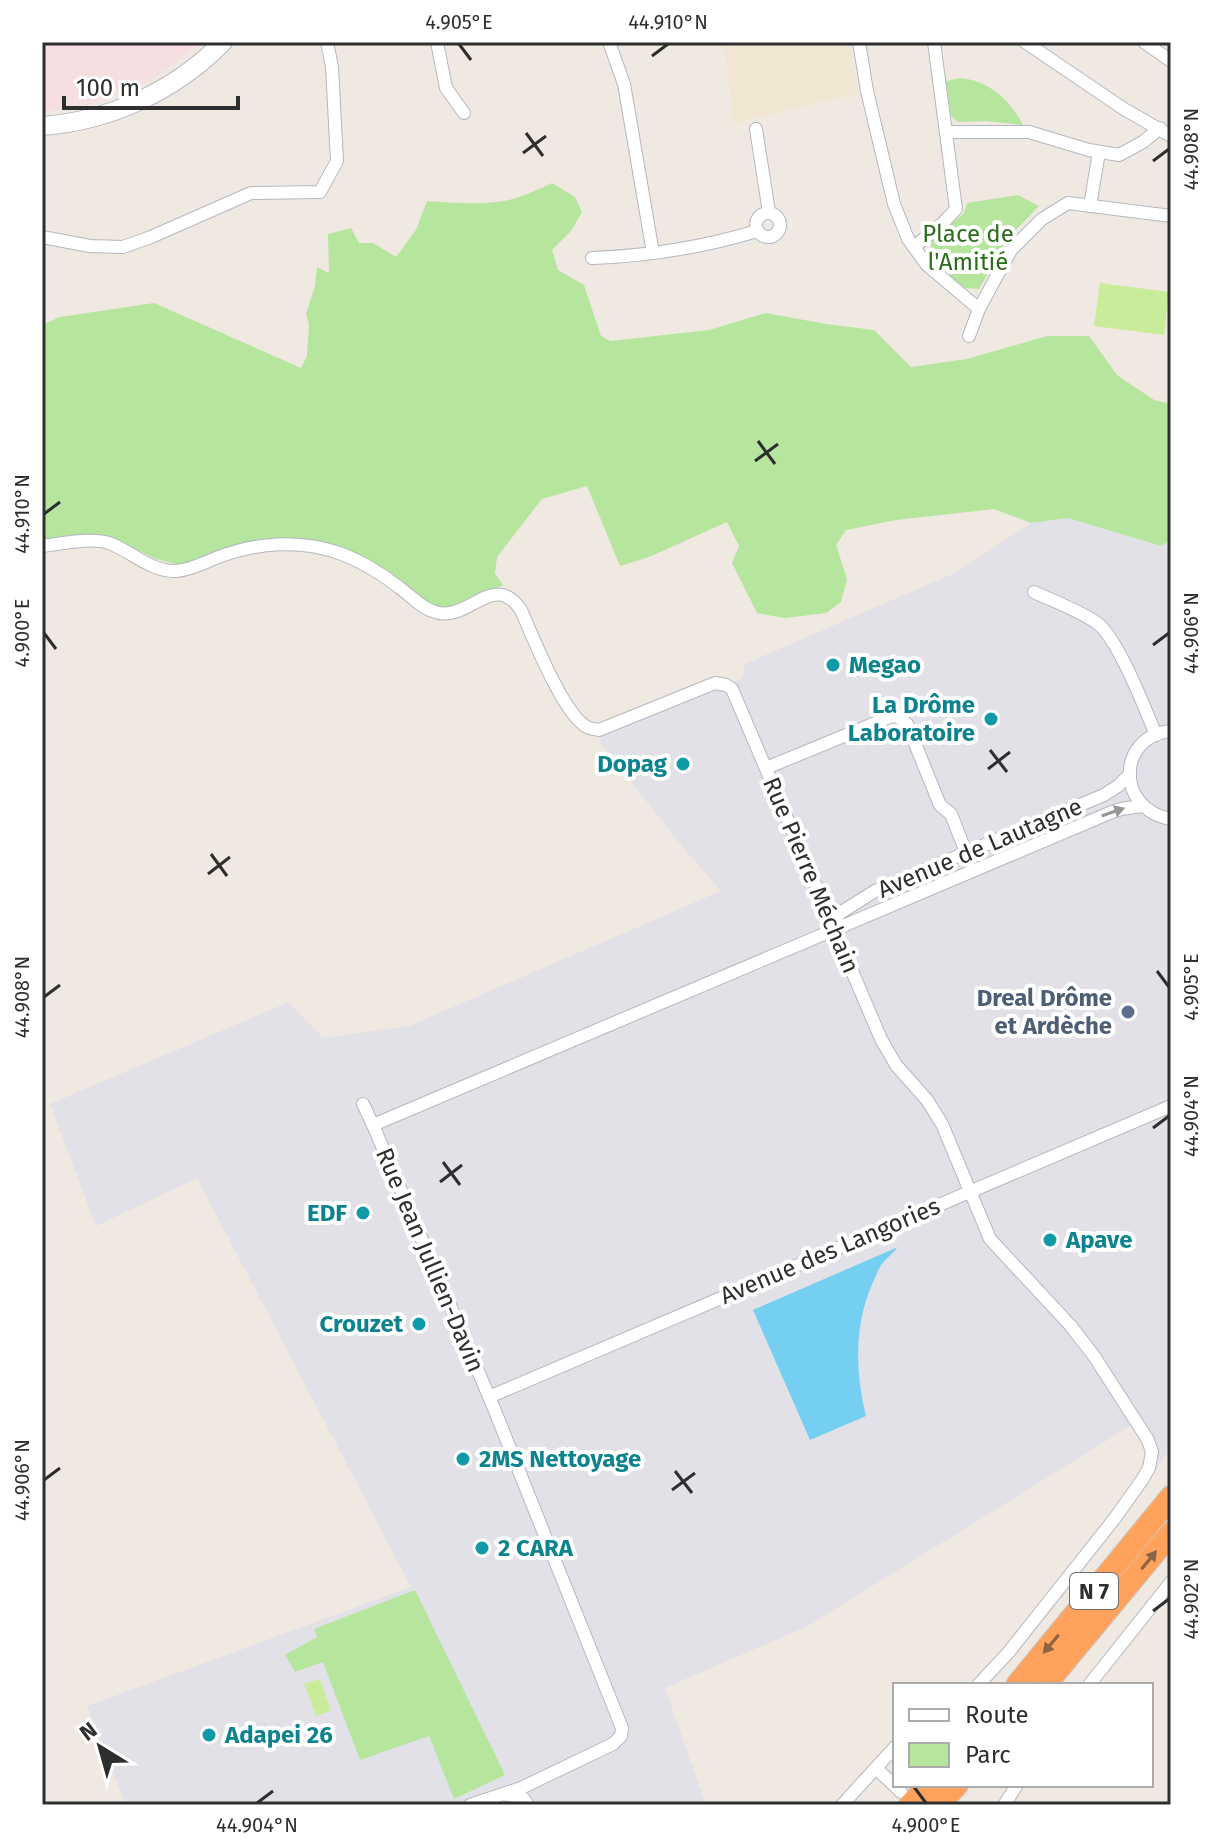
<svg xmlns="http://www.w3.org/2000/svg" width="1213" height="1847" font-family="'Fira Sans',sans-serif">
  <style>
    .industrial { fill: #e3e1e8 }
    .education { fill: #f0e6d1 }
    .medical { fill: #f5dfe0 }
    .green { fill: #b6e59e }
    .pitch { fill: #c9ec9a }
    .water { fill: #75cff0 }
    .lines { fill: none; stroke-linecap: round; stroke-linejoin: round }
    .street-casing { stroke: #b4b7c1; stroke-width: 14 }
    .secondary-casing { stroke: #b4b7c1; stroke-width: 20 }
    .highway-casing { stroke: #c9c9c9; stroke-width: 24 }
    .street { stroke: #fff; stroke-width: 12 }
    .secondary { stroke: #fff; stroke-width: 18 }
    .highway { stroke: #ffa35c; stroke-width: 22 }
    .oneway { fill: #969696 }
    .oneway2 { fill: #8c6343 }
    .ticks { fill: none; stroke: #2e2e2e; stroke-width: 3 }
    .culture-dot { fill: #0f9aa8; stroke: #fff; stroke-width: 3 }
    .service-dot { fill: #5c6f8a; stroke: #fff; stroke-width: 3 }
    .labels { text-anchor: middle; stroke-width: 8; stroke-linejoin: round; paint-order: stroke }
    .shield { fill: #fff; stroke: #6d6d6d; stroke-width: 2 }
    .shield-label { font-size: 22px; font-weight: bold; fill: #2e2e2e }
    .park-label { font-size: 24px; fill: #2c6e1b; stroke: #fff }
    .culture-label { font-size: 24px; font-weight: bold; fill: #0d838f; stroke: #fff; text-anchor: start }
    .street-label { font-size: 24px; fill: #2e2e2e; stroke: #fff }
    .service-label { font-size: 24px; font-weight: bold; fill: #4e5e75; stroke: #fff; text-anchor: end }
    .neatline { fill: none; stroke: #2e2e2e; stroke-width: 3 }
    .ticks-label { font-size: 20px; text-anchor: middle; fill: #2e2e2e }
  </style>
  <rect width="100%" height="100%" fill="#efe9e1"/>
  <polygon class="industrial" points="1068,518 1161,546 1171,540 1171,1449 1156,1468 1158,1452 1154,1439 1143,1418 808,1626 665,1688 706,1805 521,1805 517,1802 498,1801 487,1805 126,1805 87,1706 411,1587 197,1178 96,1226 50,1104 289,1002 323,1038 409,1026 721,891 681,845 600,743 601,735 743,678 745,664 957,572 1031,523"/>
  <polygon class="education" points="724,42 849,42 858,93 734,123"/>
  <polygon class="medical" points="42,42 202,42 168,68 143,84 84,107 42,111"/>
  <g class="green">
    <path d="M960,78C990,81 1010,100 1023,125L985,121L958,122L951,116L946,81Z"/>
    <path d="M552,183L575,197L582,212L571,231L552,250L558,270L584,285L601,336L610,341L709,330L766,313L826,324L874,330L911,367L967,359L1047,336H1089L1117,375L1154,400L1171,404V540L1161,546L1068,518L1031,523L994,509L896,520L846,530L836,545L847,579L841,602L826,613L785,618L757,613L732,563L739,546L727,522L649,557L620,566L587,486L542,499L497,557L495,573L503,585L451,609L441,608L424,601L312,541L184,566L156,559L121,542L42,541V325L60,317L154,303L301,368L307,356L309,325L306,314L315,286L317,267L329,273L328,234L351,228L359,243H373L396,257L416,230L427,201C452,203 479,205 504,201C520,198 537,190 552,183Z"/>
    <polygon points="1018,195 1039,206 1008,238 979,289 963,288 930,255 932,241 964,213 967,203"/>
    <polygon points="415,1590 505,1775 454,1799 429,1736 360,1760 323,1662 295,1672 285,1655 317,1637 314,1629"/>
  </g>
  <g class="pitch">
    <polygon points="1100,283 1169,292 1164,335 1094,326"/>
    <polygon points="320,1679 331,1711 316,1716 304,1684"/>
  </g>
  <path class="water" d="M898,1247C893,1253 886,1259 881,1265C878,1270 876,1276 873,1282C854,1325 855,1371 866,1416L810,1440L753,1310Z"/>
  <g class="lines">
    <g class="street-casing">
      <g id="street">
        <polyline points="437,42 446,88 464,113"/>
        <polyline points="609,42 624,84 653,253"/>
        <polyline points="859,42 867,91 894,204 908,239 927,265 979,309"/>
        <polyline points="1025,42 1124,109 1171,136"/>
        <polyline points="1144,42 1171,61"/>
        <polyline points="756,129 769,212"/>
        <polyline points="946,132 1029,132 1089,150 1119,155 1143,142 1160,128"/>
        <polyline points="1090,206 1099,152"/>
        <circle cx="768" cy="225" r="12"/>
        <polyline points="42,237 90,246 123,247 151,237 251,193 320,192 337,161 332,67 327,42"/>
        <polyline points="914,247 943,223 956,209 934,42"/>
        <path d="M592,258C647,256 704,247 757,231"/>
        <polyline points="969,336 979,309 1011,250 1042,219 1068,203 1171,216"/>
        <path d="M42,546C61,544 91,537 109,543C131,551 151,572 176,571C191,570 203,563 216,558C256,542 301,539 342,554C363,562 382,574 400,588C411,596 421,608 435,612C469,623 493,569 521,610C533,637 563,714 587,727C591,729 594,729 599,730L715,683L726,685L732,689L881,1039L896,1065L927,1100L942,1124L990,1239L1070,1325L1094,1356L1148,1440L1152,1452L1149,1468L1142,1480L1115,1518L1008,1653L978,1685"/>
        <path d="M1034,592C1055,602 1078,610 1097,623C1118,638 1145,709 1156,735"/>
        <path d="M1171,731C1117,736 1115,809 1171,819"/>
        <polyline points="766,768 890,717 897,716 907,724 940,805 951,814 969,860"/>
        <polyline points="832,923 840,913 875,891 1104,795 1118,786 1130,774"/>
        <polyline points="363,1104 373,1125"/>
        <polyline points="489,1397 1171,1106"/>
        <polyline points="1089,1685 1171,1582"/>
        <polyline points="876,1768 901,1792"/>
        <polyline points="503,1794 523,1798 528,1805"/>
        <polyline points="470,1805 521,1788 613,1744 621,1736 622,1728 493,1406 373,1125 1112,812 1121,809 1142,806"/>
        <polyline points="842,1805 895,1747"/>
        <polyline points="1004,1805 1017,1785"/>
      </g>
    </g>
    <g class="secondary-casing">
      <path id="secondary" d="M42,126C110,121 175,91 223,42"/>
    </g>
    <g class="highway-casing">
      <g id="highway">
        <polyline points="1017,1685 1171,1497"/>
        <polyline points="1045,1685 1171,1533"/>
        <polyline points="910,1805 929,1785"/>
        <polyline points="938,1805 957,1785"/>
      </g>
    </g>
    <use href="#street" class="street"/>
    <use href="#secondary" class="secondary"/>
    <use href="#highway" class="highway"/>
  </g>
  <defs><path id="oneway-solid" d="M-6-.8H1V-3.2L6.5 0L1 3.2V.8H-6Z" transform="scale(2)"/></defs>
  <use class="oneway" href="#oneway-solid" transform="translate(1113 812) rotate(-19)"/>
  <g class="oneway2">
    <use href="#oneway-solid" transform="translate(1149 1560) rotate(-51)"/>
    <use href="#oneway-solid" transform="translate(1051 1644) rotate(130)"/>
  </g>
  <path class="ticks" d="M459,44L471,60M652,56L668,44M526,133L543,156M523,153L546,136M1153,161L1169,149M758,441L775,464M755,461L778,444M44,514L60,502M44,633L56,649M1153,645L1169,633M990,750L1007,772M988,769L1010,752M211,854L227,876M208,874L230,857M1157,971L1169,987M44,997L60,985M1153,1128L1169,1116M443,1162L460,1185M440,1182L462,1165M675,1471L692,1493M44,1480L60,1468M672,1490L695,1473M1153,1611L1169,1599M914,1787L926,1803M257,1803L273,1791"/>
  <g class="culture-dot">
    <circle cx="833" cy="665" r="8"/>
    <circle cx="991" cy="719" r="8"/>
    <circle cx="683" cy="764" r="8"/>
    <circle cx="363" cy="1213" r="8"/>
    <circle cx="1050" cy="1240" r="8"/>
    <circle cx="419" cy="1324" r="8"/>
    <circle cx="463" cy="1459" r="8"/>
    <circle cx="482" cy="1548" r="8"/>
    <circle cx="209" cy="1735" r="8"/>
  </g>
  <circle class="service-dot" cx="1128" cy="1012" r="8"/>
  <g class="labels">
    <rect class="shield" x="1070" y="1573" width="48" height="36" rx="6"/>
    <g class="shield-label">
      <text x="1094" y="1599">N 7</text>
    </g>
    <g class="park-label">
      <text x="968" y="242">Place de<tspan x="968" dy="28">l'Amitié</tspan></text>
    </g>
    <g class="culture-label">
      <text x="849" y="673">Megao</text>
      <text x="975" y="713" text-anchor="end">La Drôme<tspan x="975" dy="28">Laboratoire</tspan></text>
      <text x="667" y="772" text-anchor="end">Dopag</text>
      <text x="347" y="1221" text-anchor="end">EDF</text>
      <text x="1066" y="1248">Apave</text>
      <text x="403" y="1332" text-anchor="end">Crouzet</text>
      <text x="479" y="1467">2MS Nettoyage</text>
      <text x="498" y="1556">2 CARA</text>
      <text x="225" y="1743">Adapei 26</text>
    </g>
    <g class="street-label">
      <text transform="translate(980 848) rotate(-23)" y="8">Avenue de Lautagne</text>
      <text transform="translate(811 875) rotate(67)" y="8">Rue Pierre Méchain</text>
      <text transform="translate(830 1251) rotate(-23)" y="8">Avenue des Langories</text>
      <text transform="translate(430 1260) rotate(67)" y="8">Rue Jean Jullien-Davin</text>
    </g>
    <g class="service-label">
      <text x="1112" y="1006">Dreal Drôme<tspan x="1112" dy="28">et Ardèche</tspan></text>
    </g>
  </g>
  <rect width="1213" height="1847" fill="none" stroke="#ffffff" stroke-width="88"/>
  <rect x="893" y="1683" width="260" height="104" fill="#ffffff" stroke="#ababab" stroke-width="2"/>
  <rect x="909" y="1709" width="40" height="12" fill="#ffffff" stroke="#ababab" stroke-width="2"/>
  <text x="965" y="1723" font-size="24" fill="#2e2e2e">Route</text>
  <rect x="909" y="1743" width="40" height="24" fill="#b6e59e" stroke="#ababab" stroke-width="2"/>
  <text x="965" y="1763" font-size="24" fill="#2e2e2e">Parc</text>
  <g transform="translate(100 1747) rotate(323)" stroke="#ffffff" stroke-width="6" paint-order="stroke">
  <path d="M0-6L14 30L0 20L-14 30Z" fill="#2e2e2e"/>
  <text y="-12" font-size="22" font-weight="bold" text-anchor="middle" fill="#2e2e2e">N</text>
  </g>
  <path d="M64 96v12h174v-12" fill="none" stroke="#2e2e2e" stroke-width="4"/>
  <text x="76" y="96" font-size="24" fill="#2e2e2e" stroke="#ffffff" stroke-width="6" paint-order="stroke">100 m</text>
  <rect x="44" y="44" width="1125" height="1759" class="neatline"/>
  <g class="ticks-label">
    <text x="459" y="29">4.905°E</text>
    <text x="668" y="29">44.910°N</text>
    <text transform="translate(1191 149) rotate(-90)" y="7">44.908°N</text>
    <text transform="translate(22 514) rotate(-90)" y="7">44.910°N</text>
    <text transform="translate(1191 633) rotate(-90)" y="7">44.906°N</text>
    <text transform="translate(22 633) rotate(-90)" y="7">4.900°E</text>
    <text transform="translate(1191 987) rotate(-90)" y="7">4.905°E</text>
    <text transform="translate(22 997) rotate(-90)" y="7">44.908°N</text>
    <text transform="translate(1191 1116) rotate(-90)" y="7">44.904°N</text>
    <text transform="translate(22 1480) rotate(-90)" y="7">44.906°N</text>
    <text transform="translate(1191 1599) rotate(-90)" y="7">44.902°N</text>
    <text x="257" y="1832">44.904°N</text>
    <text x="926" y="1832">4.900°E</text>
  </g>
</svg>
